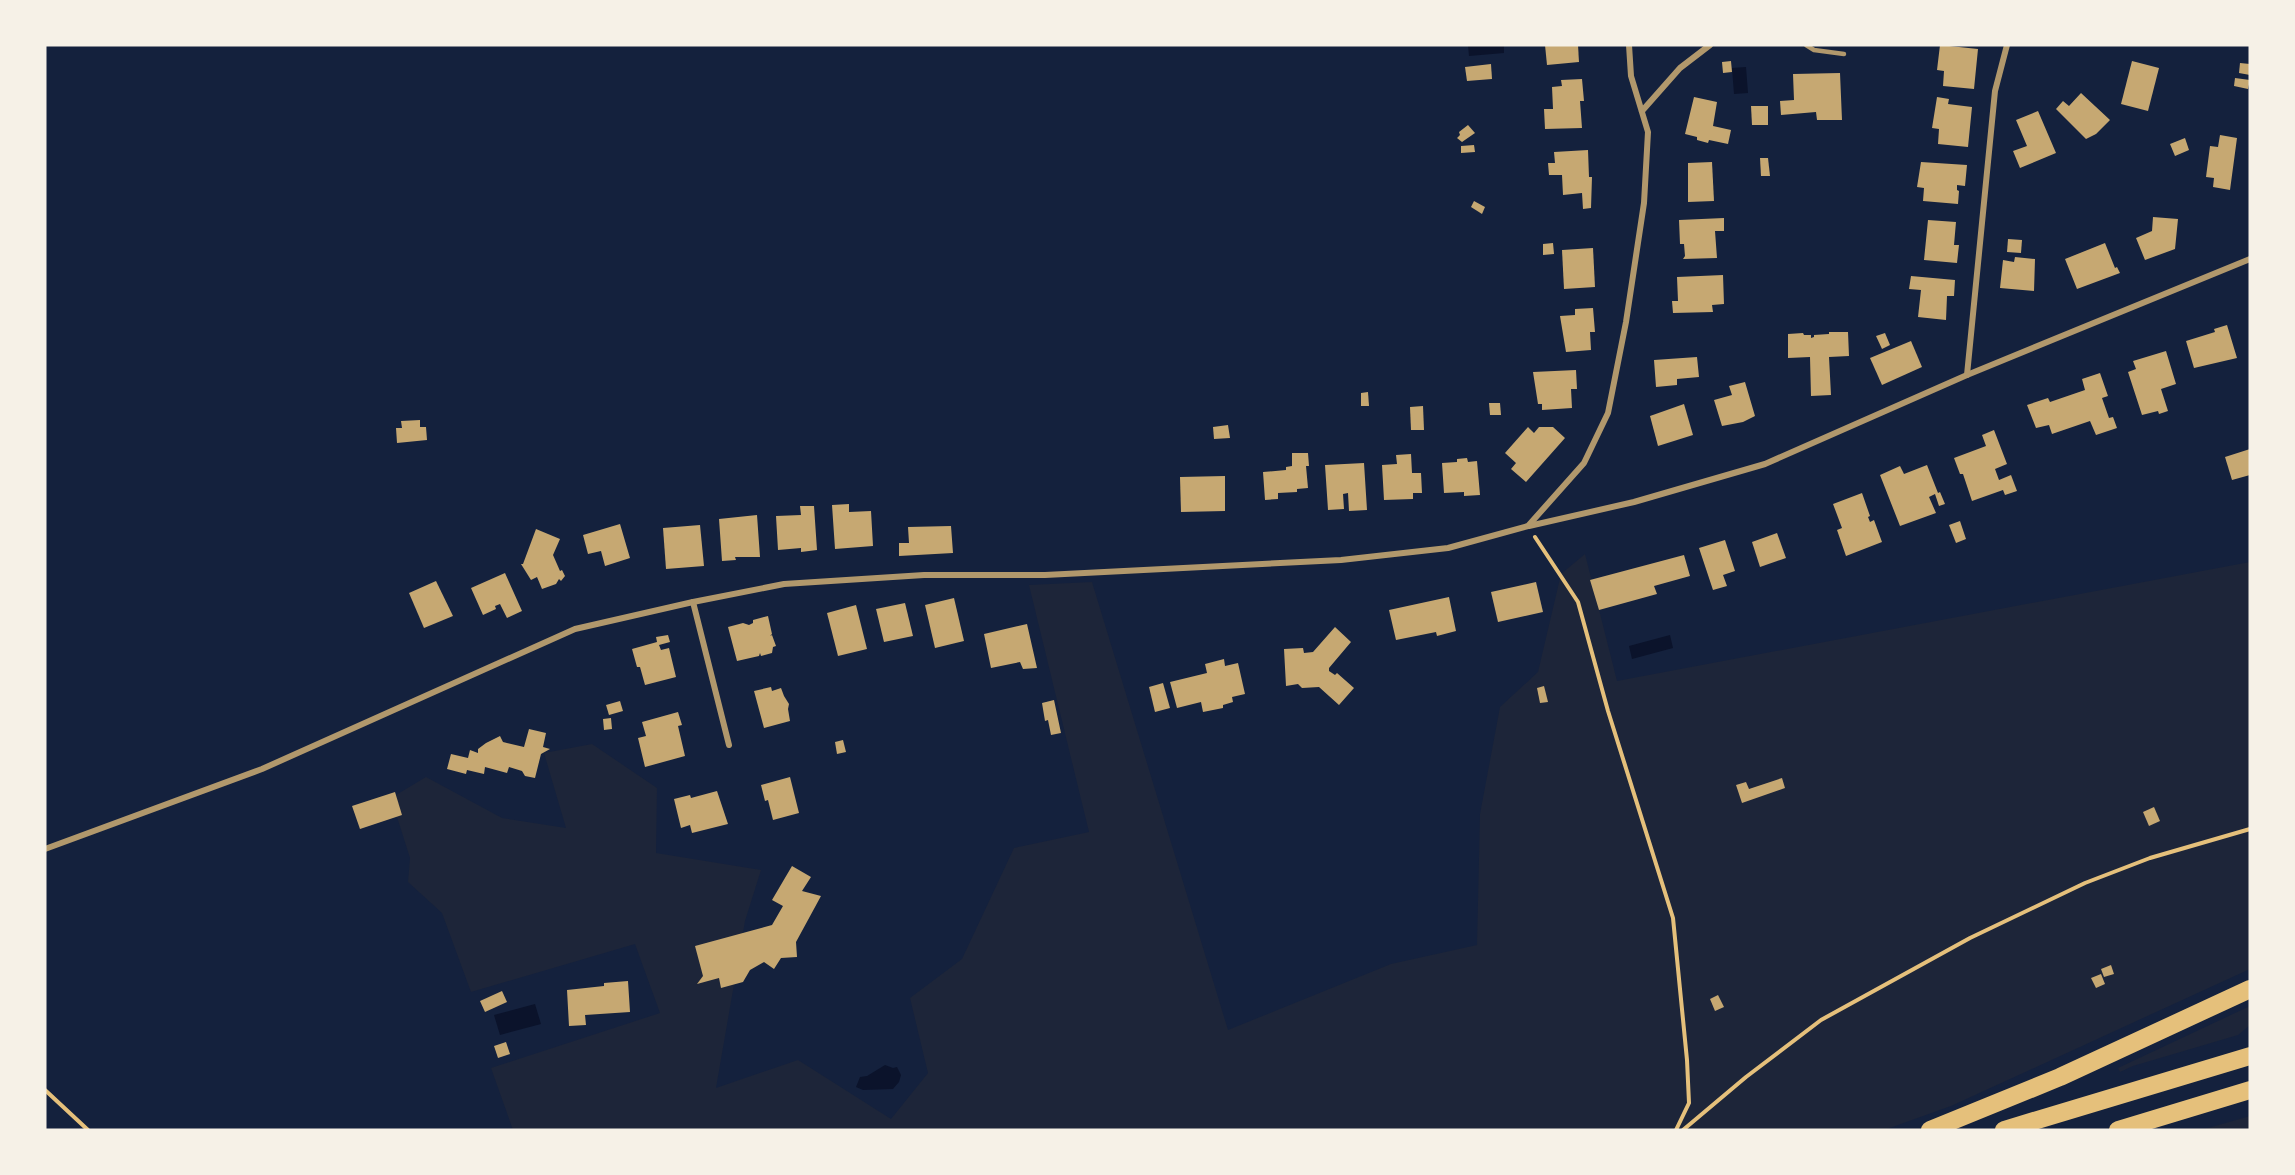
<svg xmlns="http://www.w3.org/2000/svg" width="2295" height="1175" font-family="Ubuntu,sans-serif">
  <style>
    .green { fill: #1d2539 }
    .water { fill: #0b132b }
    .building { fill: #c6a872 }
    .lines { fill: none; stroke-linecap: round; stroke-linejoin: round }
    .path { stroke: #e5c07b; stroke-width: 4 }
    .service { stroke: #b1986c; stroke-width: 4.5 }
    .minor { stroke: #b1986c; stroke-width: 6 }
    .motorway { stroke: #e5c07b; stroke-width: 18 }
  </style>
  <rect width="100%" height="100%" fill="#14213d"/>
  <g class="green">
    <polygon points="1585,554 1617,681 2250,562 2250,969 1951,1106 1884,1130 513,1130 491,1068 660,1013 635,944 471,992 442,913 408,882 410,858 391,798 426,777 502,818 566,828 544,753 592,744 657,788 656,853 761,870 745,921 716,1088 798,1060 891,1119 928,1073 910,998 962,959 1014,848 1089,832 1029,585 1092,582 1228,1030 1391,964 1477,945 1480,814 1500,707 1538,672 1561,574"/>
    <polygon points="2250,1006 2250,1025 2238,1035 2133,1066 2120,1072 2118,1068"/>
    <polygon points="2250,1116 2250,1130 2201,1130"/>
  </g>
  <g class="water">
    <polygon points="1468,45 1504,45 1504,53 1469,56"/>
    <polygon points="1746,67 1748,93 1734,94 1732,68"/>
    <polygon points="1670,635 1673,648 1632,659 1629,646"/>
    <polygon points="535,1004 541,1024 500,1035 494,1015"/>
    <polygon points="885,1065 893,1068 897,1067 901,1075 899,1082 893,1089 863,1090 856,1087 860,1077 867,1076"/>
  </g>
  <g class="building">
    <polygon points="1545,45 1578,45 1579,62 1547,65"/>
    <polygon points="1940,45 1978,49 1974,89 1943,86 1944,71 1937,70"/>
    <polygon points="1731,61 1732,72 1723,73 1722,62"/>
    <polygon points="2132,61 2159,68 2148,111 2121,104"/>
    <polygon points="2240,63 2250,64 2250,75 2239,73"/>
    <polygon points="1491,64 1492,79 1467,81 1465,67"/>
    <polygon points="1840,73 1842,120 1817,120 1816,112 1781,115 1780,101 1794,100 1793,74"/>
    <polygon points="2235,78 2250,80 2248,89 2234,86"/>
    <polygon points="1582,79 1584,101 1580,101 1582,128 1545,129 1544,109 1553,109 1552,87 1562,86 1561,80"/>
    <polygon points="2081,93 2110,120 2096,134 2086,139 2056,109 2063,101 2069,106"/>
    <polygon points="1694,97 1717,102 1713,126 1731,130 1728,144 1709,140 1708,143 1697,140 1697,137 1685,134"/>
    <polygon points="1937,97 1949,99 1948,104 1972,107 1968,147 1938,144 1939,129 1932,128"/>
    <polygon points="1751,106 1768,106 1768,125 1752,125"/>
    <polygon points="2038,111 2056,153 2020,168 2013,151 2027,146 2016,120"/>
    <polygon points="1468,125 1475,133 1462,142 1457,138 1460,135 1459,132"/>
    <polygon points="2220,135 2237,138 2230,190 2213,187 2214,178 2206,177 2210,146 2218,147"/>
    <polygon points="2185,138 2189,150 2175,156 2170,144"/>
    <polygon points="1474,145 1475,152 1461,153 1461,146"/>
    <polygon points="1588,150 1589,177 1592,177 1591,208 1583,209 1582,193 1563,195 1562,175 1549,175 1548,163 1555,163 1554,152"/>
    <polygon points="1760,158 1768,158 1770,176 1761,176"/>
    <polygon points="1712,162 1714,201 1688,202 1688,163"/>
    <polygon points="1921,162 1967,165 1965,186 1957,185 1957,190 1959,191 1958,204 1923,201 1924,188 1917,187"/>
    <polygon points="1474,201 1485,207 1482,214 1471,207"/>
    <polygon points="2153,217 2178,219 2175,249 2145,260 2136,238 2152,231"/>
    <polygon points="1724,218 1724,231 1715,231 1717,258 1683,259 1685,256 1684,244 1680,244 1679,220"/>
    <polygon points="1928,220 1956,222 1954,245 1959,245 1957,263 1924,260"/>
    <polygon points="2008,239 2022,240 2021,253 2007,252"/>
    <polygon points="1553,243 1554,254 1543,255 1543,244"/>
    <polygon points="2105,243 2115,268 2117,267 2120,273 2077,289 2065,259"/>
    <polygon points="1593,248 1595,287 1564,289 1562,250"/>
    <polygon points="2015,257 2035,259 2034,291 2000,288 2003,260 2014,262"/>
    <polygon points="1723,275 1724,304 1712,305 1713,312 1673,313 1672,301 1678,301 1677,277"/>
    <polygon points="1911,276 1955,280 1954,296 1947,296 1946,320 1918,317 1921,290 1909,289"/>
    <polygon points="1593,308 1595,332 1590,332 1591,350 1566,352 1560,316 1575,315 1575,309"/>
    <polygon points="2227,325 2237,358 2194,368 2186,341 2215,332 2214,329"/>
    <polygon points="1829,332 1848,332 1849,356 1829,357 1831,395 1811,396 1810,357 1788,358 1788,334 1803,333 1804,335 1811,335 1811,338 1814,337 1814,335 1829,334"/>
    <polygon points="1885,333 1890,345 1882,349 1876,336"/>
    <polygon points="1911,341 1922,367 1882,385 1870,358"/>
    <polygon points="2166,351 2176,384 2161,389 2168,411 2159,414 2158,411 2142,415 2128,372 2136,369 2133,361"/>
    <polygon points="1697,357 1699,377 1677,379 1677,385 1656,387 1654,360"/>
    <polygon points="1576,370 1577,389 1571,389 1572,408 1542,410 1542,404 1538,404 1533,372"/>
    <polygon points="2100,373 2108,396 2102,398 2109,418 2113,417 2117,428 2096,435 2090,421 2052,434 2049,425 2036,428 2027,405 2048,398 2050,402 2085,390 2082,379"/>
    <polygon points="1745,382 1755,416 1743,422 1722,426 1714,400 1732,395 1729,386"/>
    <polygon points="1368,392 1369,406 1361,406 1361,393"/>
    <polygon points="1489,403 1500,403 1501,415 1490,415"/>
    <polygon points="1684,404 1693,435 1658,446 1650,416"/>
    <polygon points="1423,406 1424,430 1411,430 1410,407"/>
    <polygon points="420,420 420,427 426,427 427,440 397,443 396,428 402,428 401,421"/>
    <polygon points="1228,425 1230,438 1214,439 1213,427"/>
    <polygon points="1528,427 1534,433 1539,427 1553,427 1565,438 1526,482 1511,469 1516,463 1505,453"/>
    <polygon points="1994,430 2007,464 1995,469 1999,480 2011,475 2017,491 2005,495 2003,490 1972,501 1963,474 1960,474 1954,458 1986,446 1982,435"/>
    <polygon points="2250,449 2250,475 2232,480 2225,457"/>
    <polygon points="1292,453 1308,453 1309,466 1306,466 1308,488 1297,489 1297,492 1278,493 1278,499 1265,500 1263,472 1286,470 1286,467 1292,466"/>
    <polygon points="1411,454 1412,473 1421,473 1422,493 1413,493 1413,499 1384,500 1382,465 1397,464 1396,455"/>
    <polygon points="1467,458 1468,462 1477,461 1480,495 1464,496 1464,492 1444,493 1442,463 1457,462 1457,459"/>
    <polygon points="1364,463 1367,510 1349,511 1348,493 1343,494 1344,509 1328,510 1325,465"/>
    <polygon points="1927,465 1938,493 1940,492 1945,504 1939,506 1935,494 1929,497 1936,513 1900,526 1880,475 1900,466 1904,474"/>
    <polygon points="1225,476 1225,511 1181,512 1180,477"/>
    <polygon points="1862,493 1870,516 1868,517 1870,522 1874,520 1882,542 1846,556 1837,530 1842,528 1833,504"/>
    <polygon points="849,504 849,512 871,511 873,546 835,549 832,505"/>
    <polygon points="800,506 814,506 817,550 801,552 801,548 778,550 776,516 801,515"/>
    <polygon points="757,515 760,557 735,557 736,560 722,561 719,519"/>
    <polygon points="1960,521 1966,539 1956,543 1949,525"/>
    <polygon points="620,524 630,558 605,566 601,551 588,554 583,535"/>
    <polygon points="700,525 704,566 666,569 663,528"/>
    <polygon points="951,526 953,553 899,556 899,543 909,543 908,527"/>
    <polygon points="536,529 560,539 553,555 560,571 562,570 565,576 561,581 559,579 556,584 542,589 537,577 531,580 521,564 523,564"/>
    <polygon points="1777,533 1786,558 1760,567 1752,542"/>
    <polygon points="1725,540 1735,571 1723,575 1727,586 1713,590 1699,548"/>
    <polygon points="1684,555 1690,576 1654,586 1657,594 1599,610 1590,580"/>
    <polygon points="505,573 522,611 507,618 500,604 495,606 496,609 483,615 471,588"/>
    <polygon points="436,581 453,616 424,628 409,593"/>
    <polygon points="1536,582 1543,612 1498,622 1491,592"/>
    <polygon points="1449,597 1456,631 1437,636 1436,632 1396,640 1389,610"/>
    <polygon points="954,598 964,641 935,648 925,605"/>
    <polygon points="905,603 913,636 884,642 876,609"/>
    <polygon points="856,605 867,649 838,656 827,613"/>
    <polygon points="768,616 772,634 770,636 772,635 776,646 773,647 772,653 761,656 760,653 759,656 737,661 728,627 743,623 749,625 753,623 753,620"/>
    <polygon points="1027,624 1037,668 1023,669 1020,662 991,668 984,634"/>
    <polygon points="1335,627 1351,642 1329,668 1329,671 1335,675 1337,673 1354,688 1339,705 1319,687 1302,688 1298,684 1286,686 1284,649 1303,648 1304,653 1313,652"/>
    <polygon points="668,635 670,642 659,645 661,650 669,648 676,677 645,685 640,667 637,667 632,649 657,642 656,637"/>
    <polygon points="1224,659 1225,666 1238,663 1245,694 1232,697 1233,702 1223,705 1223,708 1203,712 1201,702 1177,708 1170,682 1207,673 1205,664"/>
    <polygon points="1163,683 1170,708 1155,712 1149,687"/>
    <polygon points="1544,686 1548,702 1540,703 1537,688"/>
    <polygon points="771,687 772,691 781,688 784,696 789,704 788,709 790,721 764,728 754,691"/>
    <polygon points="1054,700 1061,733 1051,735 1048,720 1045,721 1042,703"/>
    <polygon points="620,701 623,711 609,715 606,705"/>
    <polygon points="678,712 682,725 678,726 685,756 645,767 638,738 646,736 642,722"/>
    <polygon points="611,718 612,729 604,730 603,719"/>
    <polygon points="529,729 546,733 543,747 550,749 541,754 535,778 525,776 522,771 509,767 507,773 485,767 484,774 467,770 466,774 447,769 451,754 468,758 470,750 478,753 478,749 486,743 500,736 503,742 524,747"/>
    <polygon points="843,740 846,752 837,754 835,742"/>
    <polygon points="790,777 799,813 773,820 768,800 765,801 761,785"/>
    <polygon points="1782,778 1785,788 1742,803 1736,785 1746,782 1749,789"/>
    <polygon points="717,791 728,824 692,833 690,825 681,828 674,799 690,795 691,798"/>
    <polygon points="395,792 402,815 360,829 352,806"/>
    <polygon points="2154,807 2160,821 2149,826 2143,812"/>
    <polygon points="792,866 811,877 802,891 821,896 796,942 797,957 781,958 774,969 764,962 750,970 743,982 721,988 719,978 697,984 703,976 695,946 772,925 783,906 772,900"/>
    <polygon points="2111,965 2114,974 2104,977 2101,969"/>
    <polygon points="2101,974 2105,984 2096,988 2091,978"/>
    <polygon points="628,981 630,1012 585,1015 586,1025 569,1026 567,990 604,986 604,983"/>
    <polygon points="502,991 507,1002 485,1012 480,1001"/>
    <polygon points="1718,995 1724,1007 1715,1011 1710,999"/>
    <polygon points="506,1042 510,1054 498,1058 494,1046"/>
  </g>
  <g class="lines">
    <g class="path">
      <polyline points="1535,537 1578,602 1608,711 1673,918 1687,1060 1689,1103 1676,1130"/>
      <polyline points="45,1090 88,1130"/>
      <polyline points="1683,1130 1746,1077 1821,1020 1970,938 2085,883 2150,858 2250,829"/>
    </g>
    <polyline class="service" points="1806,45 1814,50 1844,54"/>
    <g class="minor">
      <polyline points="1642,111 1680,68 1710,45"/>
      <polyline points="1967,375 1995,91 2007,45"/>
      <polyline points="1529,526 1634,502 1765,464 1967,375 2250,259"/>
      <polyline points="693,602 729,745"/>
      <polyline points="45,849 262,769 575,629 693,602 784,584 924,575 1045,575 1341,560 1448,548 1528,526 1584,463 1608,413 1626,322 1644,203 1648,132 1631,76 1629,45"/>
    </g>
    <g class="motorway">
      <polyline points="1930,1130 2060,1077 2250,989"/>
      <polyline points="2004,1130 2250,1056"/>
      <polyline points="2118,1130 2250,1090"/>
    </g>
  </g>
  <rect width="2295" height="1175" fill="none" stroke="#f6f1e7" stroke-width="93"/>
</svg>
